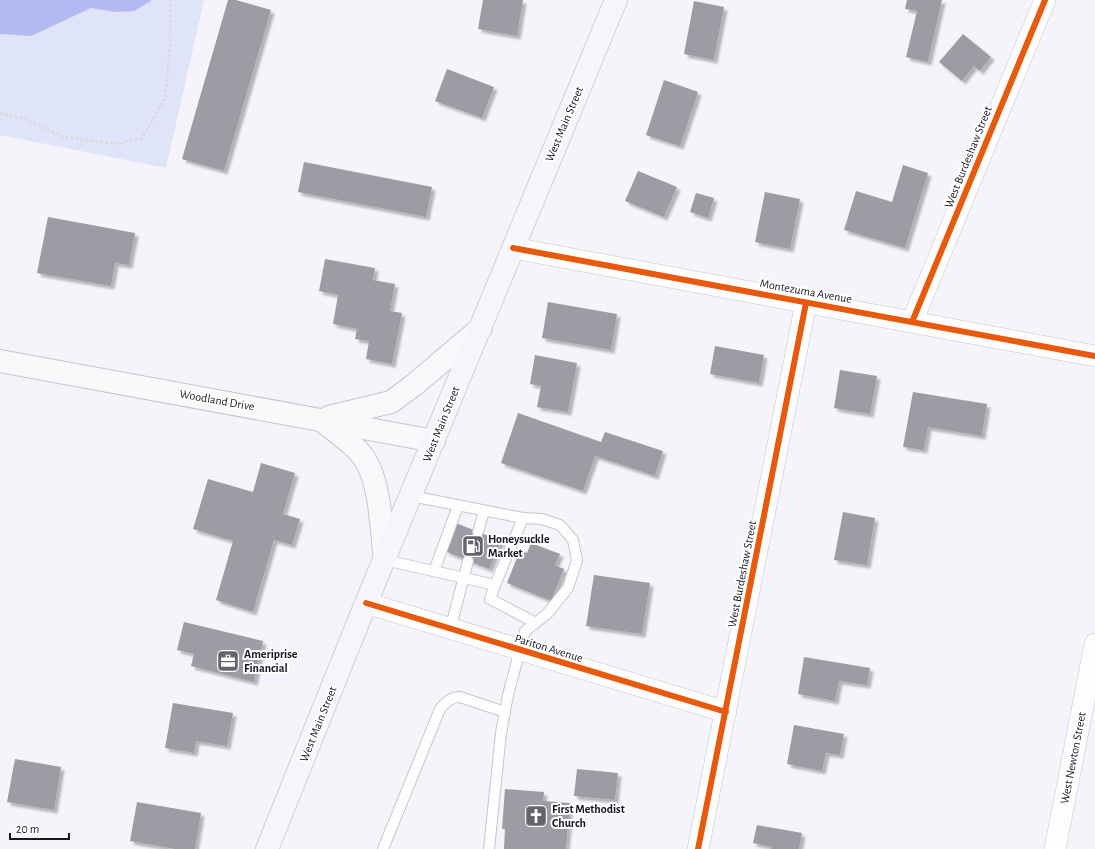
<svg xmlns="http://www.w3.org/2000/svg" width="1095" height="849" font-family="'Alegreya Sans',sans-serif">
  <style>
    .green { fill: #e0e4f8 }
    .water { fill: #b3b9f1 }
    .building { fill: #9b9ca4; filter: url(#shadow) }
    .lines { fill: none; stroke-linecap: round; stroke-linejoin: round }
    .service-casing { stroke: #c5c6ce; stroke-width: 12 }
    .minor-casing { stroke: #c5c6ce; stroke-width: 22 }
    .secondary-casing { stroke: #c5c6ce; stroke-width: 24 }
    .primary-casing { stroke: #d1d1d5; stroke-width: 24 }
    .path { stroke: #d9d9db; stroke-width: 2.5; stroke-dasharray: 3 2; stroke-linecap: butt }
    .service { stroke: #fdfdfe; stroke-width: 10 }
    .minor { stroke: #fdfdfe; stroke-width: 21 }
    .secondary { stroke: #f9f9fc; stroke-width: 22 }
    .primary { stroke: #f5f6fa; stroke-width: 22 }
    .cycleway-casing { stroke: #fff; stroke-width: 8 }
    .cycleway { stroke: #e8590c; stroke-width: 6 }
    .labels { text-anchor: middle; stroke-width: 4; stroke-linejoin: round; paint-order: stroke }
    .street-label { font-size: 12px; fill: #161721; stroke: #fff }
    .poi-label { font-size: 12px; font-weight: bold; fill: #161721; stroke: #fff; text-anchor: start }
  </style>
  <defs>
    <filter id="shadow"><feDropShadow dx="3.5" dy="3.5" stdDeviation="1" flood-color="#0004"/></filter>
  </defs>
  <rect width="100%" height="100%" fill="#f4f4fa"/>
  <polygon class="green" points="0,0 204,0 166,168 0,135"/>
  <polygon class="water" points="0,0 151,0 151,1 134,11 116,12 91,8 31,36 0,34"/>
  <g class="building">
    <polygon points="228,0 236,0 271,10 224,171 182,159"/>
    <polygon points="483,0 523,0 517,36 478,29"/>
    <polygon points="907,0 942,0 928,62 906,57 917,11 905,9"/>
    <polygon points="694,1 724,7 714,60 684,54"/>
    <polygon points="963,34 991,57 980,71 974,66 962,81 939,62"/>
    <polygon points="447,69 494,87 482,118 435,101"/>
    <polygon points="664,80 698,92 680,146 646,135"/>
    <polygon points="304,162 432,187 426,217 298,192"/>
    <polygon points="903,165 928,173 905,248 844,230 856,191 892,202"/>
    <polygon points="638,171 677,187 664,217 625,201"/>
    <polygon points="765,192 800,199 790,249 755,242"/>
    <polygon points="696,193 714,198 708,218 690,212"/>
    <polygon points="48,217 135,233 129,265 115,263 111,286 37,273"/>
    <polygon points="325,259 375,268 373,280 395,284 390,311 402,313 392,364 366,359 369,341 355,339 357,329 333,324 338,295 319,291"/>
    <polygon points="548,302 617,314 611,350 542,338"/>
    <polygon points="715,346 764,355 759,383 710,374"/>
    <polygon points="535,355 577,363 568,412 537,407 541,386 530,384"/>
    <polygon points="840,370 877,376 870,414 834,408"/>
    <polygon points="913,392 987,404 982,436 928,427 924,450 903,447"/>
    <polygon points="518,413 601,442 605,432 663,451 655,476 595,456 583,491 501,463"/>
    <polygon points="261,463 295,473 283,514 300,519 292,545 274,540 253,612 216,600 233,541 193,529 208,479 253,492"/>
    <polygon points="843,512 875,518 867,565 834,560"/>
    <polygon points="456,523 501,541 489,569 445,551"/>
    <polygon points="531,543 560,554 555,565 564,569 551,601 507,583 520,550 527,553"/>
    <polygon points="594,575 650,583 642,634 586,626"/>
    <polygon points="184,622 263,641 254,682 191,666 194,654 177,650"/>
    <polygon points="804,657 870,668 867,685 839,681 835,701 798,694"/>
    <polygon points="173,703 233,713 227,746 196,741 194,753 165,748"/>
    <polygon points="794,725 844,734 840,755 826,753 822,771 787,764"/>
    <polygon points="15,759 61,767 54,810 7,802"/>
    <polygon points="577,769 618,773 615,800 574,796"/>
    <polygon points="505,789 544,792 543,801 570,803 566,849 504,849 505,829 502,829"/>
    <polygon points="137,802 201,813 195,849 175,849 130,841"/>
    <polygon points="757,825 802,833 799,849 771,849 772,847 753,843"/>
  </g>
  <g class="lines">
    <g class="service-casing">
      <g id="service">
        <polyline points="478,532 484,511"/>
        <polyline points="385,560 495,585 523,518 411,496"/>
        <polyline points="434,571 458,506"/>
        <polyline points="495,585 490,599 536,623"/>
        <polyline points="450,630 468,561"/>
        <path d="M383,849L440,709C446,702 451,697 460,697L505,712"/>
        <polyline points="489,849 501,733 508,695 525,631 547,614 568,588 577,560 573,540 560,525 542,519 523,518"/>
      </g>
    </g>
    <g class="minor-casing">
      <g id="minor">
        <polyline points="513,248 1095,356"/>
        <polyline points="912,322 1045,0"/>
        <polyline points="366,603 726,712"/>
        <polyline points="698,849 806,303"/>
        <polyline points="1055,849 1095,644"/>
      </g>
    </g>
    <g class="secondary-casing">
      <g id="secondary">
        <polyline points="0,361 434,441"/>
        <polyline points="329,417 391,402 414,385 481,328"/>
        <path d="M322,421C337,433 358,446 367,463C381,489 381,530 385,560"/>
      </g>
    </g>
    <g class="primary-casing">
      <polyline id="primary" points="267,849 366,603 616,0"/>
    </g>
    <polyline class="path" points="0,113 24,119 64,137 118,144 142,138 165,98 170,46 170,0"/>
    <use href="#service" class="service"/>
    <use href="#minor" class="minor"/>
    <use href="#secondary" class="secondary"/>
    <use href="#primary" class="primary"/>
    <g class="cycleway-casing">
      <g id="cycleway">
        <polyline points="513,248 1095,356"/>
        <polyline points="912,322 1045,0"/>
        <polyline points="366,603 726,712"/>
        <polyline points="698,849 806,303"/>
      </g>
    </g>
    <use href="#cycleway" class="cycleway"/>
  </g>
  <defs>
    <g id="fuel-square" transform="scale(1.15)"><rect x="-9" y="-9" width="18" height="18" rx="4" fill="#64646d" stroke="#fff"/><path d="M-5.5-6h7V0h2V4h1.3V-2.5L3-4.5l.8-.8L6-3V5H2.5V1h-1V6h-7ZM-4.2-4.7v3.2H.2V-4.7Z" fill="#fff"/></g>
    <g id="office-square" transform="scale(1.15)"><rect x="-9" y="-9" width="18" height="18" rx="4" fill="#64646d" stroke="#fff"/><path d="M-6-3h4V-5.5h4V-3h4V5H-6ZM-1-4.5V-3h2v-1.5ZM-6 0V1H6V0Z" fill="#fff"/></g>
    <g id="church-square" transform="scale(1.15)"><rect x="-9" y="-9" width="18" height="18" rx="4" fill="#64646d" stroke="#fff"/><path d="M-1.2-6h2.4v3.5h3.3v2.4h-3.3V6h-2.4V-.1h-3.3v-2.4h3.3Z" fill="#fff"/></g>
  </defs>
  <g fill-rule="evenodd">
    <use href="#fuel-square" x="473" y="546"/>
    <use href="#office-square" x="228" y="661"/>
    <use href="#church-square" x="536" y="816"/>
  </g>
  <g class="labels">
    <g class="street-label">
      <text transform="translate(564 124) rotate(-67)" y="4">West Main Street</text>
      <text transform="translate(968 157) rotate(-68)" y="4">West Burdeshaw Street</text>
      <text transform="translate(806 291) rotate(10)" y="4">Montezuma Avenue</text>
      <text transform="translate(217 400) rotate(10)" y="4">Woodland Drive</text>
      <text transform="translate(441 424) rotate(-68)" y="4">West Main Street</text>
      <text transform="translate(742 574) rotate(-79)" y="4">West Burdeshaw Street</text>
      <text transform="translate(549 648) rotate(17)" y="4">Pariton Avenue</text>
      <text transform="translate(318 724) rotate(-68)" y="4">West Main Street</text>
      <text transform="translate(1073 758) rotate(-79)" y="4">West Newton Street</text>
    </g>
    <g class="poi-label">
      <text x="488" y="543">Honeysuckle<tspan x="488" dy="14">Market</tspan></text>
      <text x="244" y="658">Ameriprise<tspan x="244" dy="14">Financial</tspan></text>
      <text x="552" y="813">First Methodist<tspan x="552" dy="14">Church</tspan></text>
    </g>
  </g>
  <path d="M10 833v6h59v-6" fill="none" stroke="#161721" stroke-width="2"/>
  <text x="16" y="833" font-size="12" fill="#161721" stroke="#ffffff" stroke-width="3" paint-order="stroke">20 m</text>
</svg>
